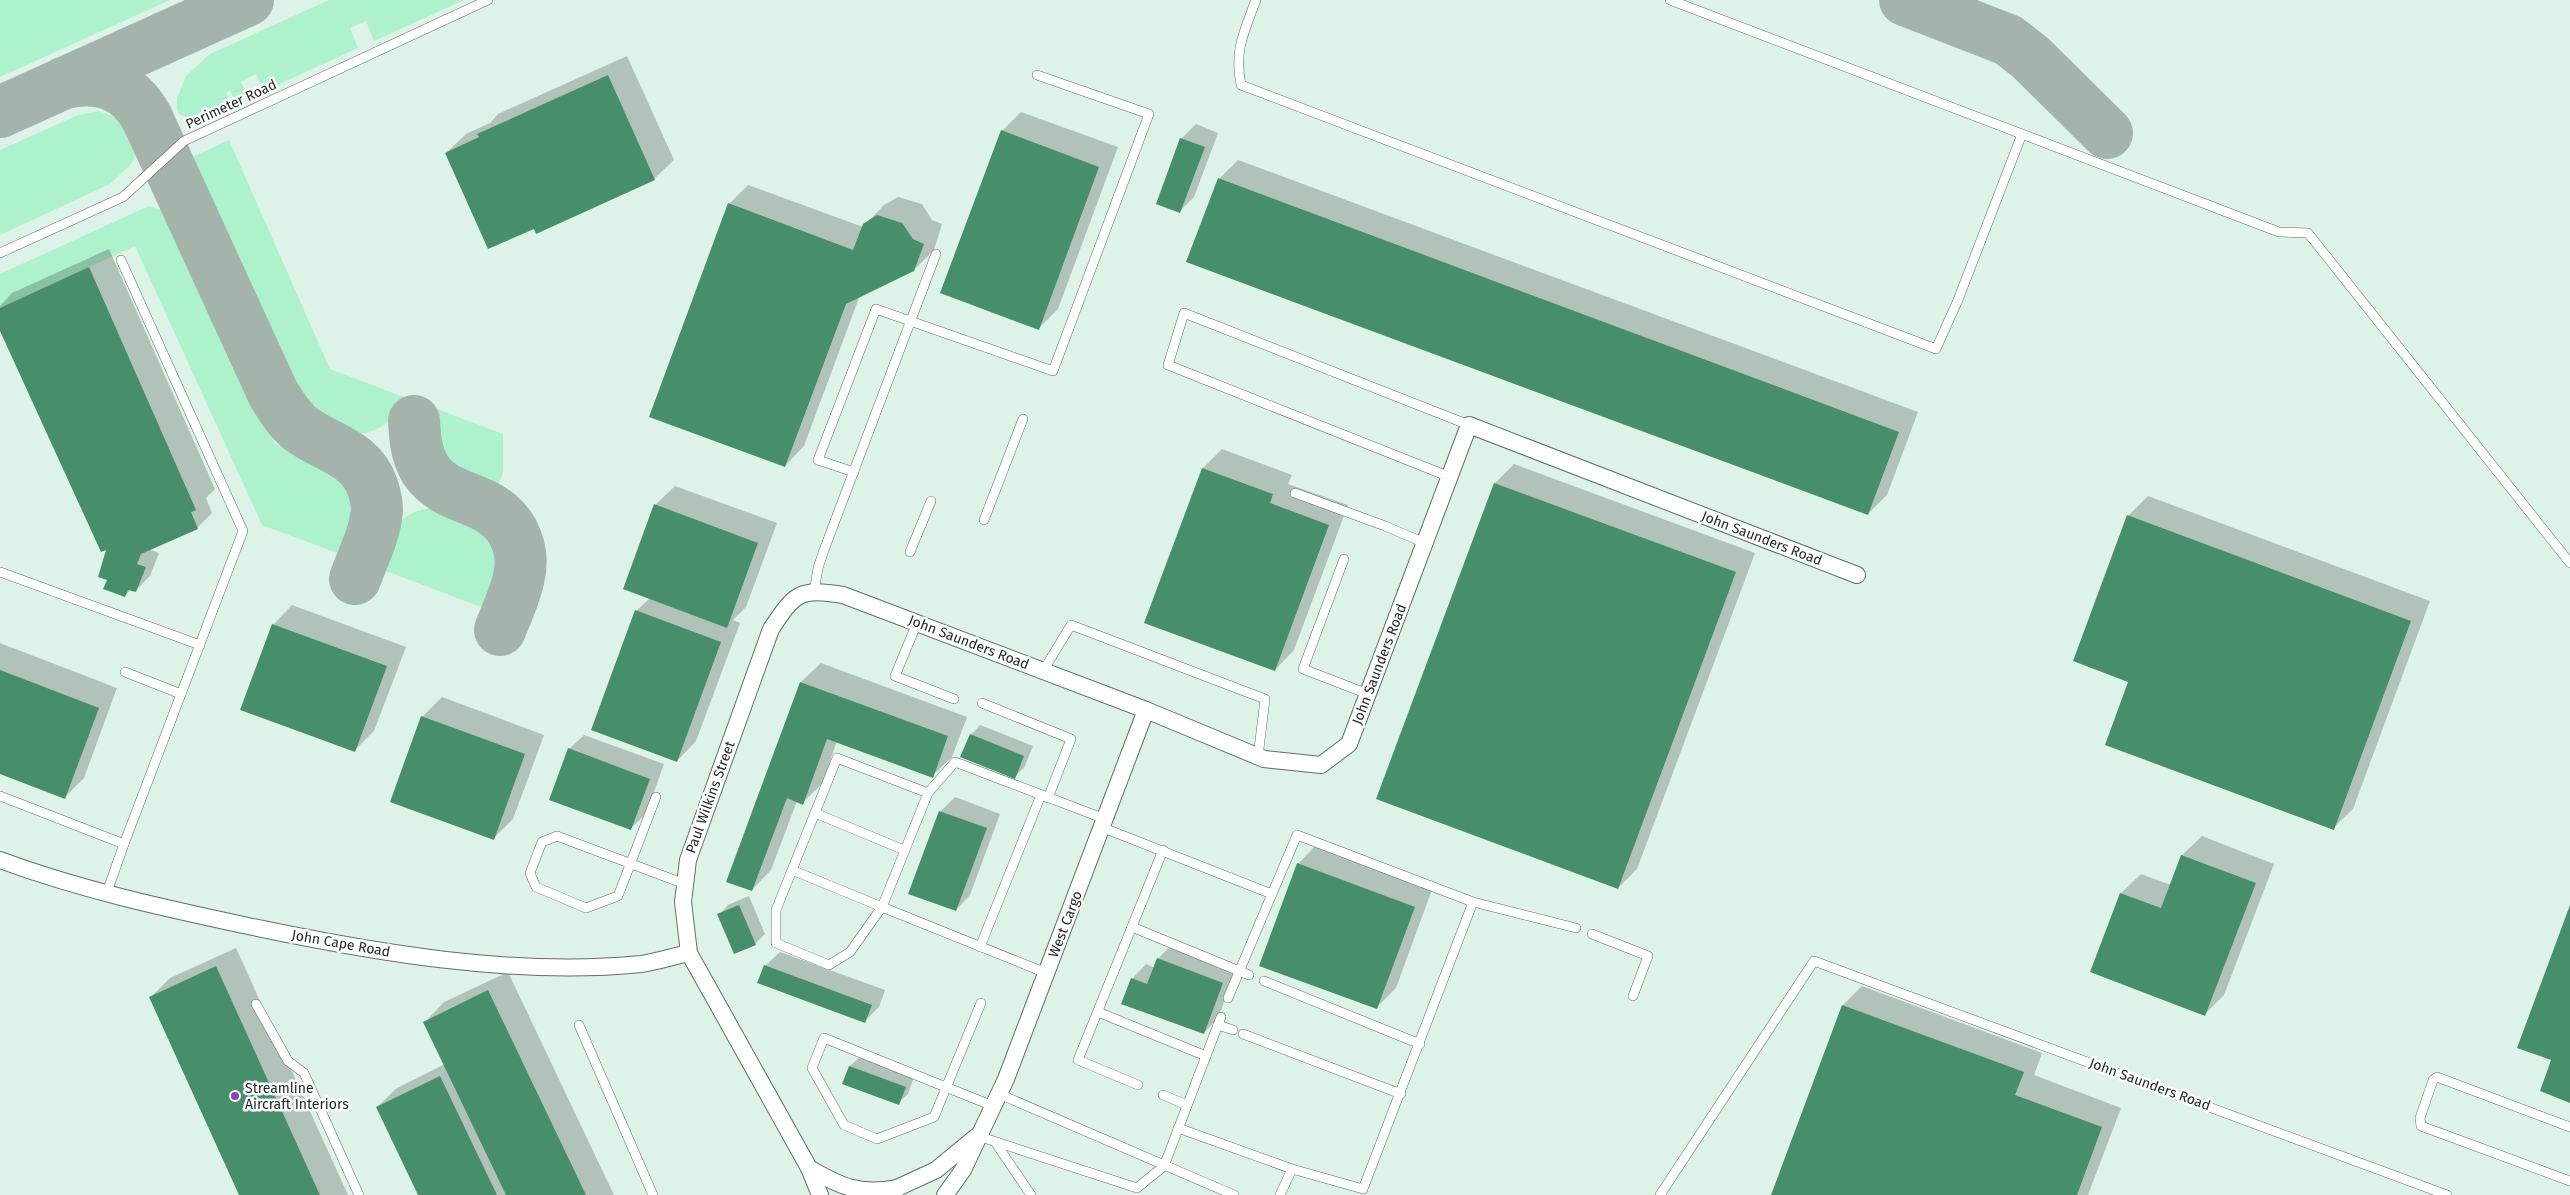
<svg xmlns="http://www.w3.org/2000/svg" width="2570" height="1195" font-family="'Fira Sans',sans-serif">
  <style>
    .green { fill: #aef1cd }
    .shadow { fill: #0003 }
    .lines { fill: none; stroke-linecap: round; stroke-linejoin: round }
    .taxiway { stroke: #a4b4aa; stroke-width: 52 }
    .building { fill: #478f6c }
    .service-casing { stroke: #5d7065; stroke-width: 10 }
    .minor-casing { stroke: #5d7065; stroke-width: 18 }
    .service { stroke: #fff; stroke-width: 9 }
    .minor { stroke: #fff; stroke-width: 16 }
    .poi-dot { fill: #8b42b4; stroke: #fff; stroke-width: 2 }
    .labels { text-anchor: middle; stroke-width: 5; stroke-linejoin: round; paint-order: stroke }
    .street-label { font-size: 14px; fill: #1d2520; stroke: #fff }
    .poi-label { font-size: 14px; fill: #1d2520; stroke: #fff; text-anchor: start }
  </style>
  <rect width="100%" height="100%" fill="#def3e7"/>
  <g class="green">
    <polygon points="0,0 170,0 0,77"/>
    <polygon points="329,0 464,0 374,41 366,21 350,28 358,48 264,91 256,74 241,82 248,97 236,103 230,90 226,93 231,104 210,114 190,119 179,114 177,109 177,98 186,76 210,54"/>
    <path d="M98,111C120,117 130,127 141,146L132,163L110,184L0,235V150L78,115Z"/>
    <path d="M229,140L330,369L404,397C397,415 389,426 369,432C345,440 318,423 302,406C283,385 273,354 261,329C235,276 211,221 187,167L190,158Z"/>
    <path d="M149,206L172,213L275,444C307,456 358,465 360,507C361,523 350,541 345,556L262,525L135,246L0,308V274Z"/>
    <path d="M437,409L503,434V473L496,489C454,474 420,463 437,409Z"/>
    <path d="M437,507C463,512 501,526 504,558C507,575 496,595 489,610L378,568C390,534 395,511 437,507Z"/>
  </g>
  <g class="shadow">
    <polygon points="627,56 674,160 654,179 534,227 446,153 466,134 490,123 498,114"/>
    <polygon points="1021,112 1118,147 1058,309 1039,328 1002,131"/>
    <polygon points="1196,124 1218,133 1194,197 1180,211 1181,139"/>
    <polygon points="1238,160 1918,412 1887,495 1868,514 1219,179"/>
    <polygon points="748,185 863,227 884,205 898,197 922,204 932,220 942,224 934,250 914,270 860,295 804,446 785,466 729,204"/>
    <polygon points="109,249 215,489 206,498 212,513 197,528 149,549 159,553 150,576 135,591 131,589 125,596 108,580 108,548 0,328 0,306 12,293"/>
    <polygon points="1222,449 1292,475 1288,484 1348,505 1294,650 1275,670 1203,468"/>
    <polygon points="1514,464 1755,553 1637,869 1618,888 1495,483"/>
    <polygon points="675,486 777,523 746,607 733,620 740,623 696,741 677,761 636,611 650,598 655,505"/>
    <polygon points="2148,496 2430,601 2353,809 2333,828 2130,681 2128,516"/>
    <polygon points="292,605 406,647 374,731 355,750 273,625"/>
    <polygon points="0,643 117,688 84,778 65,797 0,772"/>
    <polygon points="821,663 967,717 952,757 932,776 837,741 822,784 802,803 797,801 771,870 752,890 727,881 801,682"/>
    <polygon points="442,697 544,735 513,819 493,839 422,717"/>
    <polygon points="980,725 1033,746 1024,768 1014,777 971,735"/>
    <polygon points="584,735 664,764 646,814 631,828 569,749"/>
    <polygon points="955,797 1000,814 970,895 956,910 940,812"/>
    <polygon points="2202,836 2274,864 2224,995 2205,1014 2092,971 2121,893 2141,874 2171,885 2182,855"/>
    <polygon points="1317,844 1433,887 1396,988 1376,1008 1298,864"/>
    <polygon points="749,896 765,934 755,944 719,915 728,905"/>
    <polygon points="1172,944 1237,968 1218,1018 1204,1033 1132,979 1146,964 1155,968 1158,959"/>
    <polygon points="236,948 348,1195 240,1195 151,997 170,978"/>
    <polygon points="780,952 885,990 879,1007 865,1021 765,966"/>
    <polygon points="508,972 614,1195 419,1195 377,1107 397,1088 445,1064 425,1022 444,1002"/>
    <polygon points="1862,986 2042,1053 2034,1075 2121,1108 2088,1195 1773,1195 1843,1005"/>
    <polygon points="860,1057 914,1077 908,1094 898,1103 844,1083 850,1066"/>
  </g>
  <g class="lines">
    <g class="taxiway">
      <polyline points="1905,0 2008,40 2030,57 2107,133"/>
      <path d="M64,83C100,75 129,85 147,118L273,393C281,406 289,420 301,429C328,449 361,452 373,488C375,495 377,502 377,510C375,534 363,557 355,579"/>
      <polyline points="0,112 248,0"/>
      <path d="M414,421C415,438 416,454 425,469C448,504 491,493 513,532C520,546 523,560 519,576C516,594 507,612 500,630"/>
    </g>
  </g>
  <g class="building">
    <polygon points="608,75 655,180 536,234 534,229 488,249 445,153 479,137 477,134"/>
    <polygon points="1001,130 1099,167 1039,330 940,293"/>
    <polygon points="1180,138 1205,147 1180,213 1156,204"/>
    <polygon points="1218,178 1899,432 1868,515 1186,262"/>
    <polygon points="728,203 853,250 863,224 877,215 902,223 913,239 924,244 914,271 846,304 785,467 649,417"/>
    <polygon points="89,267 196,510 191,512 198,529 141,554 137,564 146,567 136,592 128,590 125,597 103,589 107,580 98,577 106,550 101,552 0,331 0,308"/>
    <polygon points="1202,468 1273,494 1270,503 1329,525 1275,671 1144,623"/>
    <polygon points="1494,483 1736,572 1618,889 1376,799"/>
    <polygon points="654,504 758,543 727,628 623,589"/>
    <polygon points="2127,515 2411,621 2334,830 2105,745 2128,682 2073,661"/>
    <polygon points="635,610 721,642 677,762 591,730"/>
    <polygon points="272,624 387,666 355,752 240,710"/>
    <polygon points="0,670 99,708 65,799 0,774"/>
    <polygon points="800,682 948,736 933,778 827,739 803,805 787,798 752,891 726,882"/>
    <polygon points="421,716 525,754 494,840 390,802"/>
    <polygon points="970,734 1024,756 1015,779 960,757"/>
    <polygon points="568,748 650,779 631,830 549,800"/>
    <polygon points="939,811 987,828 956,911 908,894"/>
    <polygon points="2181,855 2256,883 2205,1016 2090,972 2120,893 2161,908"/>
    <polygon points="1297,863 1415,907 1377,1009 1259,966"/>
    <polygon points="739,905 756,945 734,954 717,914"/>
    <polygon points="2570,905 2570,1103 2540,1091 2551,1060 2517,1048"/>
    <polygon points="1157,958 1223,983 1204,1034 1121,1004 1131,978 1147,984"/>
    <polygon points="764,965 872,1005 865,1023 757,983"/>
    <polygon points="216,966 320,1195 239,1195 149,997"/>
    <polygon points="488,990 586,1195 506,1195 423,1022"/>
    <polygon points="1842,1005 2024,1072 2015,1095 2102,1127 2077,1195 1771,1195"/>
    <polygon points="849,1066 906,1087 899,1105 842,1084"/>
    <polygon points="440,1076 497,1195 418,1195 376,1107"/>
  </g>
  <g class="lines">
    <g class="service-casing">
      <g id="service">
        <path d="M1256,0C1244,32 1234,50 1241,85L1936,349L1958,300L2022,134"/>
        <polyline points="1670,0 2279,232 2308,233 2570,563"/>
        <polyline points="0,253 123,197 184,141 488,0"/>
        <polyline points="121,260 243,531 124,844"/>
        <polyline points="854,472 818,460 876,309 1053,371 1149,114 1037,75"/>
        <polyline points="1450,477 1168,365 1184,313 1469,425"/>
        <polyline points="1295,493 1385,526 1425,543"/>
        <polyline points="984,520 1023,419"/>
        <polyline points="910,552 931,501"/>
        <polyline points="1344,559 1303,669 1368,694"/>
        <polyline points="0,572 200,645"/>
        <polyline points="814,592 818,568 824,550 936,254"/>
        <polyline points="917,623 895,676 954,699"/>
        <polyline points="1043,671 1071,625 1265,699 1258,757"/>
        <polyline points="125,672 181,694"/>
        <polyline points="982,703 1071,739 1048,798"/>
        <polyline points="0,796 124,844 106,895"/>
        <polyline points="656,797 618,896 586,908 536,887 530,873 542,842 557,836 685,884"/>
        <polyline points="815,813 904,850"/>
        <polyline points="1101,827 1272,894 1228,998"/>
        <polyline points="792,870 882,907 850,952 829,965 776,943 776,910 837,758 928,793"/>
        <polyline points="1272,894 1297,835 1473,902 1363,1189 1292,1169 1280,1195"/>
        <polyline points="1473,902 1576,928"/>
        <polyline points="1132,927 1249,975"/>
        <polyline points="1592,934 1648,956 1633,996"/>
        <polyline points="980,947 1041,795"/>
        <polyline points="1046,973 882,907 928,793 955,762 1105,819"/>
        <polyline points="1264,981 1420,1044"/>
        <polyline points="981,1003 934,1117 877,1139 844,1125 812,1068 824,1038 993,1106"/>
        <polyline points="256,1004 288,1061 304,1073 359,1195"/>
        <polyline points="1098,1012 1206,1056"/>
        <polyline points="579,1025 653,1195"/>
        <polyline points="1218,1025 1233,1030"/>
        <polyline points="1243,1034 1401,1094"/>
        <polyline points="1138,1085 1078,1060 1163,850"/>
        <polyline points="999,1094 1234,1195"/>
        <polyline points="1163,1095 1187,1105"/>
        <polyline points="2570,1127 2437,1077 2433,1080 2420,1118 2421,1126 2570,1181"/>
        <polyline points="1178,1128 1292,1169"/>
        <polyline points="978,1136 1137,1188 1164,1166 1221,1017"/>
        <polyline points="995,1142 1031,1195"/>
        <polyline points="1660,1195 1814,961 2447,1195"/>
      </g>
    </g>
    <g class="minor-casing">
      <g id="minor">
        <path d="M0,860C81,890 164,908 248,926C372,952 514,977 641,964C657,962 674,956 689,953"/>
        <path d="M809,1168C841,1187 859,1195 897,1188"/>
        <path d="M820,1195L809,1168L689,953L683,902L688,860L771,629C795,593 799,588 843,595L1146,710L1264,759L1321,765L1349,744L1469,425L1857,575"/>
        <polyline points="893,1195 897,1188 936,1170 976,1137"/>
        <polyline points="945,1195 963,1170 1006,1079 1146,710"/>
      </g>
    </g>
    <use href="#service" class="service"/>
    <use href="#minor" class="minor"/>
  </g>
  <circle class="poi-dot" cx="235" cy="1096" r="5"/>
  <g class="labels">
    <g class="street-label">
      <text transform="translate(231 104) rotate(-25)" y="5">Perimeter Road</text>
      <text transform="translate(1762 538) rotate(21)" y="5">John Saunders Road</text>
      <text transform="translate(969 642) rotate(21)" y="5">John Saunders Road</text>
      <text transform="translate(1379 664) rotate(-69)" y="5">John Saunders Road</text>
      <text transform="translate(710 797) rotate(-70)" y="5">Paul Wilkins Street</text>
      <text transform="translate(1065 924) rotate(-69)" y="5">West Cargo</text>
      <text transform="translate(341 943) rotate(10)" y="5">John Cape Road</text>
      <text transform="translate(2150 1084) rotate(20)" y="5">John Saunders Road</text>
    </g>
    <g class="poi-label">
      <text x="245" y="1093">Streamline<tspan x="245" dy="16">Aircraft Interiors</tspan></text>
    </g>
  </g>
</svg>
